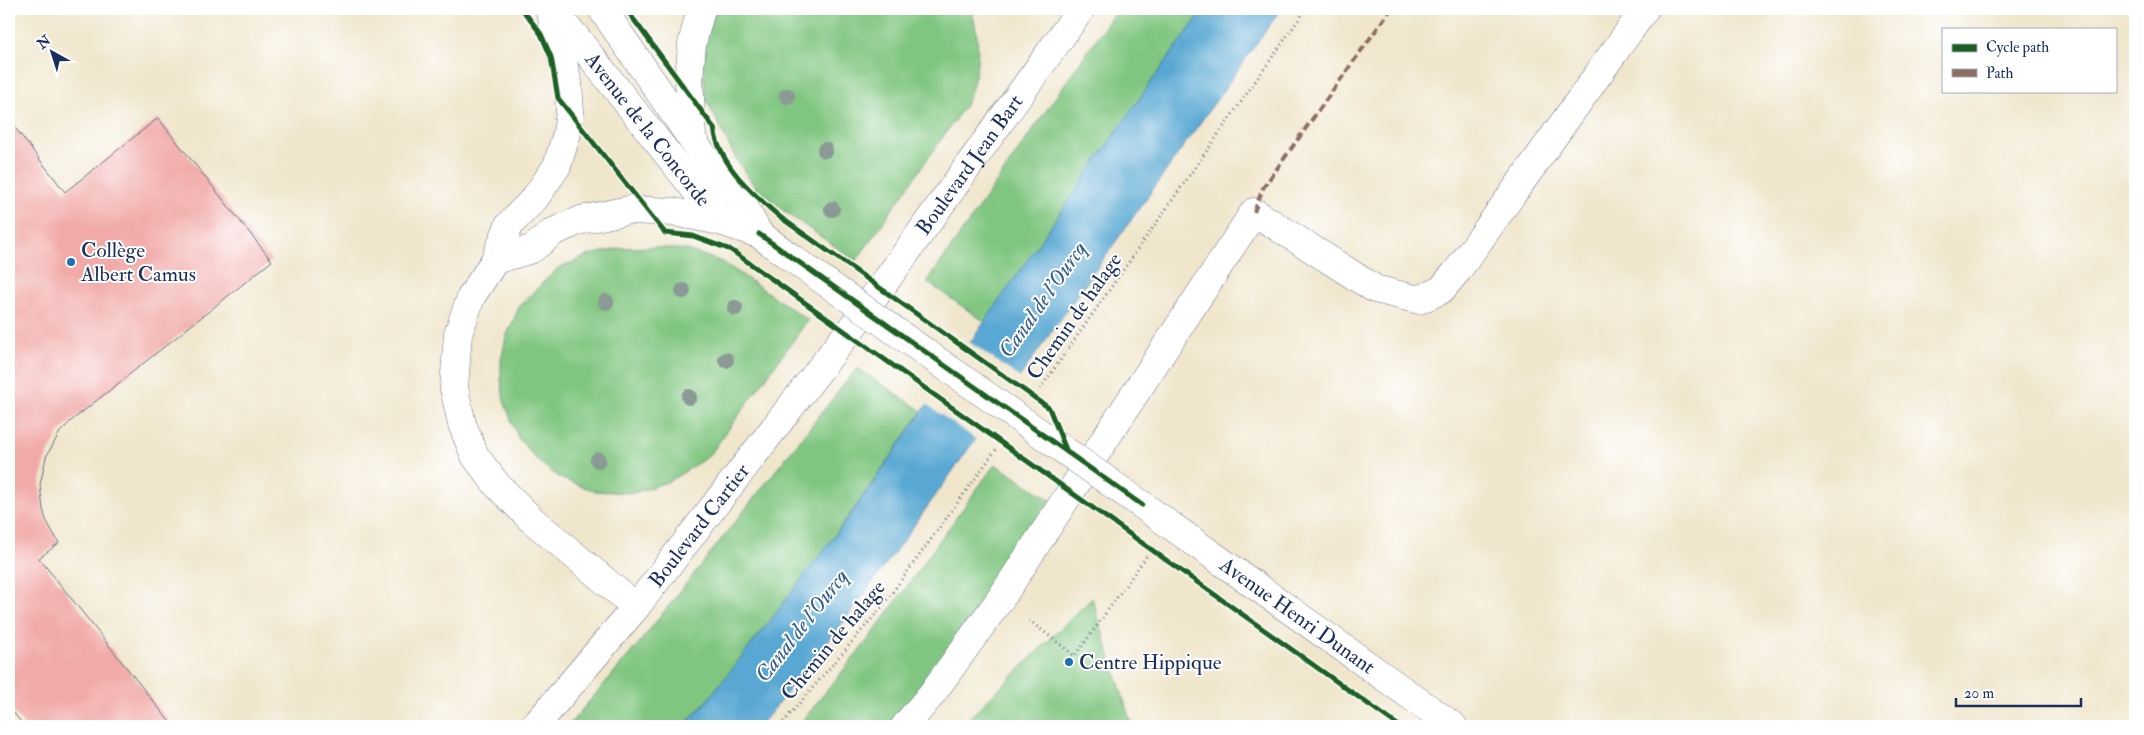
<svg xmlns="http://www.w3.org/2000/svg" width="2144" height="735" font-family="'IM FELL Double Pica',serif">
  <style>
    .green { fill: #80c680; stroke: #4e7a6f }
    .water { fill: #58a8d3; stroke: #3a6c98 }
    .pier { fill: #f0e6cc }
    .building { fill: #f1aaa8 }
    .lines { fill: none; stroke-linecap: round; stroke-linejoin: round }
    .minor-casing { stroke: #666f84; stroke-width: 29 }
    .tertiary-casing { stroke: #666f84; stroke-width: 29 }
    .path { stroke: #666f84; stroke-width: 3; stroke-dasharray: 1 4; stroke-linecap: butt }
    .minor { stroke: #fff; stroke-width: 28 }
    .tertiary { stroke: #fff; stroke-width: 28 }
    .tertiary-bridge-casing { stroke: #666f84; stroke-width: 29; stroke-linecap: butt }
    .tertiary-bridge { stroke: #fff; stroke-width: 28 }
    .quiet { stroke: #8d6e63; stroke-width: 4; stroke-dasharray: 8 4; stroke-linecap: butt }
    .cycleway-casing { stroke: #fff; stroke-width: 8 }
    .cycleway { stroke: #1b5e20; stroke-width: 5 }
    .tree { fill: #8b9a95 }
    .poi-dot { fill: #1f6fb2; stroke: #fff; stroke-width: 2 }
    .labels { text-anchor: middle; stroke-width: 4; stroke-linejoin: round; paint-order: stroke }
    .street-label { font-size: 21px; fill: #1b2f5e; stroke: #fff }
    .poi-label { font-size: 21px; fill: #1b2f5e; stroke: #fff; text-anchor: start }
    .water-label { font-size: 22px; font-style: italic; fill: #335f8d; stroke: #fff }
  </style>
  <rect width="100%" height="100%" fill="#fff"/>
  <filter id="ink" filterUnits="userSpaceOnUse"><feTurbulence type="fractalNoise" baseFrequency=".02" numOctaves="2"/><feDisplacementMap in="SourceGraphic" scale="10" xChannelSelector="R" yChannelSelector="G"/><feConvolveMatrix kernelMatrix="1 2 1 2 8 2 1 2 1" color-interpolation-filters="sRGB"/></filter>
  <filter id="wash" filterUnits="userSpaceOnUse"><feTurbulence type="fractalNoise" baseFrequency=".0096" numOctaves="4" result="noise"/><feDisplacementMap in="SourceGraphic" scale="20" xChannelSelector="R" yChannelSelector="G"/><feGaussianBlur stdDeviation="1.12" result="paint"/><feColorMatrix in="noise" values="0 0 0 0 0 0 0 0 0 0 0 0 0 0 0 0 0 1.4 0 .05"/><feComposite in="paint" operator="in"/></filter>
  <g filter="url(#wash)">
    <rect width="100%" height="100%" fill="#f0e6cc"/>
    <g class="green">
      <path d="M716,9H971C982,42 979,73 966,104L856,261L784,211L755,187L737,161L705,97L702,50Z"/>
      <polygon points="1117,9 1204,9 985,322 927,282"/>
      <polygon points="655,247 687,250 723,262 808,320 709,456 670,481 634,493 594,491 560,478 538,461 518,438 504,401 501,381 501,361 506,337 520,305 558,268 589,255 622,248"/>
      <path d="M857,368L922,411C879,474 835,536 789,597C756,641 722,686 683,726H568L636,647Z"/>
      <polygon points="995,464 1051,500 908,707 890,726 798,726 868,640"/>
      <polygon points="1092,598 1132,726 961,726"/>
    </g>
    <polygon class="water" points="1204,9 1281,9 913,527 846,619 766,719 759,726 683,726 702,707 769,622 854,510 1148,86"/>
    <polygon class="pier" points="968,341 1022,379 978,441 925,403"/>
    <g id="blocks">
      <polygon class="building" points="158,118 272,261 71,421 60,432 46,457 40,485 43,509 46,520 59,543 39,558 173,726 24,726 9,707 9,120 65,192"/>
    </g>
  </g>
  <g filter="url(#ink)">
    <use href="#blocks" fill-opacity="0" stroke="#666f84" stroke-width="1"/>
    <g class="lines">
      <g class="minor-casing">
        <polyline id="minor" points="905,726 931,695 1001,598 1254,212 1375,289 1419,300 1441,290 1458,270 1645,9"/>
      </g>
      <g class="tertiary-casing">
        <g id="tertiary">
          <path id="s1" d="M549,9L574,35L720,221"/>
          <polyline points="602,9 716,174 741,202 759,234"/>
          <polyline points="550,10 568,83 570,112 567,133 557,166 535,198 509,225 495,260 471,297 458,334 454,388 462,424 475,456 497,485 531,519 636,607"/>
          <polyline points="692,137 689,78 692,44 701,9"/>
          <polyline points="495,260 532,249 553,232 581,220 629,210 674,212 720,221 759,234 790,257"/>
          <path id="s2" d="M1142,505L1453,726"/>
          <path id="s3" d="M535,726L636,607L857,321L1081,9"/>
        </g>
      </g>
      <g class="path">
        <polyline points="1040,389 1306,9"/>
        <polyline points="1029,620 1075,656 1148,554"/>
        <polyline points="780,726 881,608 998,447"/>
      </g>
      <use href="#minor" class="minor"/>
      <use href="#tertiary" class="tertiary"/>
      <g class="tertiary-bridge-casing">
        <polyline id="tertiary-bridge" points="790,257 1142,505"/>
      </g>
      <use href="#tertiary-bridge" class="tertiary-bridge"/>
      <polyline class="quiet" points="1254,212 1263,188 1391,9"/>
      <g class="cycleway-casing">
        <g id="cycleway">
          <polyline points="522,9 541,34 551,57 558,98 665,233 693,236 731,250 1399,726"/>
          <path d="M626,9L714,128C719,165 753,194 780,217L1049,408L1067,452"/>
          <polyline points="759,234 1142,505"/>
        </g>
      </g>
      <use href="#cycleway" class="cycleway"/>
    </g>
    <g class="tree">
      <circle cx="787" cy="96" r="8"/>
      <circle cx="825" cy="150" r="8"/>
      <circle cx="832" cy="209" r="8"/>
      <circle cx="683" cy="291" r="8"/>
      <circle cx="606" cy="302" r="8"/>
      <circle cx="735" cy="308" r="8"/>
      <circle cx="726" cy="360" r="8"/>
      <circle cx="689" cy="397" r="8"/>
      <circle cx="598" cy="460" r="8"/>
    </g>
  </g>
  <g class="poi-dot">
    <circle cx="71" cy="262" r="5"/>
    <circle cx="1069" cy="662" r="5"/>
  </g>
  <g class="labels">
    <g class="street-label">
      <text dy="7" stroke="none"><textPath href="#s1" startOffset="156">Avenue de la Concorde</textPath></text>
      <text dy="7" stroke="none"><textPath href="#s3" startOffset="710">Boulevard Jean Bart</textPath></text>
      <text transform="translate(1074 316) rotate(-55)" y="7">Chemin de halage</text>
      <text dy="7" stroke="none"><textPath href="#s3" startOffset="259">Boulevard Cartier</textPath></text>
      <text dy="7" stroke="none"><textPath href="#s2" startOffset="191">Avenue Henri Dunant</textPath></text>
      <text transform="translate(833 640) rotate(-50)" y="7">Chemin de halage</text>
    </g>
    <g class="poi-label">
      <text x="81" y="257">Collège<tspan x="81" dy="24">Albert Camus</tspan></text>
      <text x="1079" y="669">Centre Hippique</text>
    </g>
    <g class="water-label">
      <text transform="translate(1042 299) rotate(-55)" y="8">Canal de l'Ourcq</text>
      <text transform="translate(801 625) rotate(-52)" y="8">Canal de l'Ourcq</text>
    </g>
  </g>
  <rect width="2144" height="735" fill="none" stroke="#fff" stroke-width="30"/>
  <rect x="1942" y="28" width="175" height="65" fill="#ffffff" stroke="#a4acbf"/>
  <rect x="1952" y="44" width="25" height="8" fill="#1b5e20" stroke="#a4acbf"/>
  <text x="1986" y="52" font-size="15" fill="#1b2f5e">Cycle path</text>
  <rect x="1952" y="69" width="25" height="8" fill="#8d6e63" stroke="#a4acbf"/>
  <text x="1986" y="78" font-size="15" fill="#1b2f5e">Path</text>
  <g transform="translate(52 52) rotate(321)" stroke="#ffffff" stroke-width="4" paint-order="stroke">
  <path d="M0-4L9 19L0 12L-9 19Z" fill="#1b2f5e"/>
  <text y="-8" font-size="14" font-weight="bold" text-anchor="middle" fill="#1b2f5e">N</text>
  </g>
  <path d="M1956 698v8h125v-8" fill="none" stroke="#1b2f5e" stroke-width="2.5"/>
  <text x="1964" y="698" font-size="15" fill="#1b2f5e" stroke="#ffffff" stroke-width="4" paint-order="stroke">20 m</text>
</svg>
